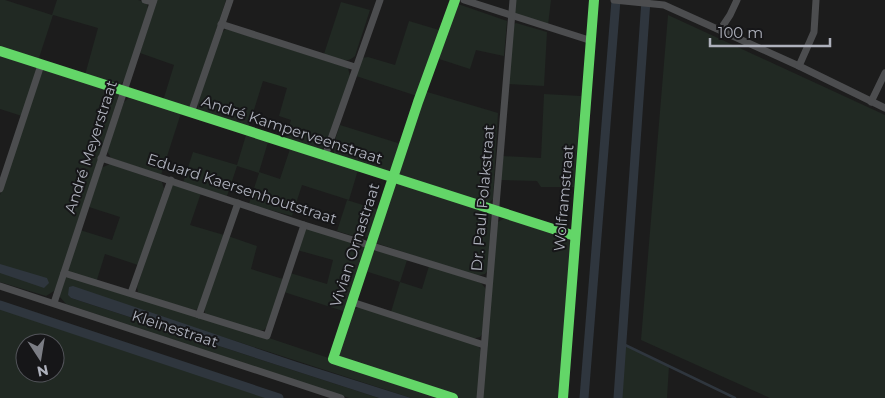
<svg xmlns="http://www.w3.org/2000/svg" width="885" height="398" font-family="Montserrat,sans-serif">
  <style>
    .green { fill: #212923; fill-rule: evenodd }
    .water { fill: #2f363e }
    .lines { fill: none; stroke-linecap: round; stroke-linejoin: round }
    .stream { stroke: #2f363e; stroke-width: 2.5 }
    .canal { stroke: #2f363e; stroke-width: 9 }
    .street { stroke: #4c4d4f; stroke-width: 7 }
    .fast { stroke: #63d668; stroke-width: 10 }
    .labels { text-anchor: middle; stroke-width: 4; stroke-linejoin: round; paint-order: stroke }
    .street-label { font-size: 15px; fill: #aeb1bc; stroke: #161618 }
  </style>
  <rect width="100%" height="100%" fill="#1c1c1c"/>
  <g class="green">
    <polygon points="0,0 5,0 52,15 57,0 138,0 147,3 148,9 125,80 118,86 85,75 98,28 53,15 38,61 0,49"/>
    <polygon points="157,0 226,0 192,102 190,106 185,108 163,101 174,65 140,53"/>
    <polygon points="514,0 551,0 548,25 514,14"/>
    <path d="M341,2L370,10L355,56C346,65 334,58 324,54Z"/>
    <polygon points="456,4 461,5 507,21 504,56 476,50 470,69 436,58"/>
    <polygon points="668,15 885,115 885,398 770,398 641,340"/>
    <polygon points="409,21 439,30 417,96 356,76 362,58 368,57 395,65"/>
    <polygon points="516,23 547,32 544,86 508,84 513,25"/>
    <polygon points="226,29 348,68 350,76 326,146 320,150 285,140 291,120 279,116 287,88 263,81 248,129 199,111 197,104 221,33"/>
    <polygon points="0,55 38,67 22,116 0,109"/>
    <polygon points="42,69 117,93 119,95 57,286 54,291 46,296 0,282 0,195"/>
    <polygon points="424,91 498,113 493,199 488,204 399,174"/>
    <polygon points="544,94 581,96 574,187 541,187 537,181 500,180 502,156 541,158"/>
    <polygon points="129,98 181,113 161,175 111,158 107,151 124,102"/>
    <polygon points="340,125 401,144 391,170 388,171 334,155 333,146"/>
    <polygon points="246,135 268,142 259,172 280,179 290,149 358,170 349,200 302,185 292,216 249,204 259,173 237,166 227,196 183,183 193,152 237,165"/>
    <polygon points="110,164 162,182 164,189 138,265 105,254 95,286 266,337 448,398 411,398 223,337 68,295 71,298 379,398 349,398 66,304 60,297 60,294 80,230 112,240 120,217 89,207 101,168"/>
    <polygon points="394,181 486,211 491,215 488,270 485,274 476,276 376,243"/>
    <polygon points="173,185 201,193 190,225 224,235 198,309 195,310 142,295 138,292 137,287 170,189"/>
    <polygon points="347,200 379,210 370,237 360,238 337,231"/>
    <polygon points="503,219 508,219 569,239 571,245 559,398 482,398 496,227 498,222"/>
    <polygon points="306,228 364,245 367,248 346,312 284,292 290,273 327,284 333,260 297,250"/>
    <polygon points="228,236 257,246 251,269 283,279 268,326 264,330 258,331 208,316 205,313 204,308"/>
    <polygon points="375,251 378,251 407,260 400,282 422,289 429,266 481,283 486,289 482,334 480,337 472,339 391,312 400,282 365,271 371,253"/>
    <path d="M0,305L279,398H0ZM25,343H55V373H25Z"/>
    <polygon points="359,307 478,345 482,353 478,398 457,398 343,361 338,354 352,311"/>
    <polygon points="621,343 669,366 667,398 618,398"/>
  </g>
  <g class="water">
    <polygon points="0,264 47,278 49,283 44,288 0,273"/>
    <polygon points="73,286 297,362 411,398 379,398 71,298 68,295 69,287"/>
  </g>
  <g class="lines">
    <polyline class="stream" points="621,343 735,398"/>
    <g class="canal">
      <polyline points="0,305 279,398"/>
      <polyline points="584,398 616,0"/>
      <polyline points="618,398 646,0"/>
    </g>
    <g class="street">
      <polyline points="145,0 153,2"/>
      <polyline points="464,0 592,41"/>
      <polyline points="614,0 664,5 799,66 885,108"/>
      <polyline points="221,24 355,67"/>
      <polyline points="720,30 730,15 737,0"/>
      <polyline points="799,66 814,32 816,0"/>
      <polyline points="871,102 885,73"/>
      <polyline points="191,113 230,0"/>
      <polyline points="325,156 380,0"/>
      <polyline points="101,158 304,225 489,282"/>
      <polyline points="0,189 41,65"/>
      <polyline points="64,273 267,336 304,225"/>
      <polyline points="0,286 341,398"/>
      <polyline points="131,293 171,180"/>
      <polyline points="352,302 484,345"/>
      <polyline points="54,303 154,0"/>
      <polyline points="199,315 238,203"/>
      <polyline points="480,398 513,0"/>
    </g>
    <g class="fast">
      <polyline points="0,51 575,236"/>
      <polyline points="453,398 333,359 418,102 455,0"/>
      <polyline points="563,398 594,0"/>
    </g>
  </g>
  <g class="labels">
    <g class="street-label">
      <text transform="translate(292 130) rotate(18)" y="5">André Kamperveenstraat</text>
      <text transform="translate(91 147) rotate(-72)" y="5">André Meyerstraat</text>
      <text transform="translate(242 189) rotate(18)" y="5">Eduard Kaersenhoutstraat</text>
      <text transform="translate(483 198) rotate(-85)" y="5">Dr. Paul Polakstraat</text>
      <text transform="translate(564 198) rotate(-85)" y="5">Wolframstraat</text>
      <text transform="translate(355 245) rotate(-72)" y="5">Vivian Ornastraat</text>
      <text transform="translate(175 329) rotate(18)" y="5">Kleinestraat</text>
    </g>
  </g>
  <g transform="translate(40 358) rotate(168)"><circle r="24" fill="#161618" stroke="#53545a"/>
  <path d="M0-4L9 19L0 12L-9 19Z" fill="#7b7d84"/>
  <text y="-8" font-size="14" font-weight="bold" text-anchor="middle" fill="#aeb1bc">N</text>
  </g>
  <path d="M710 38v8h120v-8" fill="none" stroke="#aeb1bc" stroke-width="2.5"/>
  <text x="718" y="38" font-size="15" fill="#aeb1bc" stroke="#161618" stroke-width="4" paint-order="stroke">100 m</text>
</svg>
